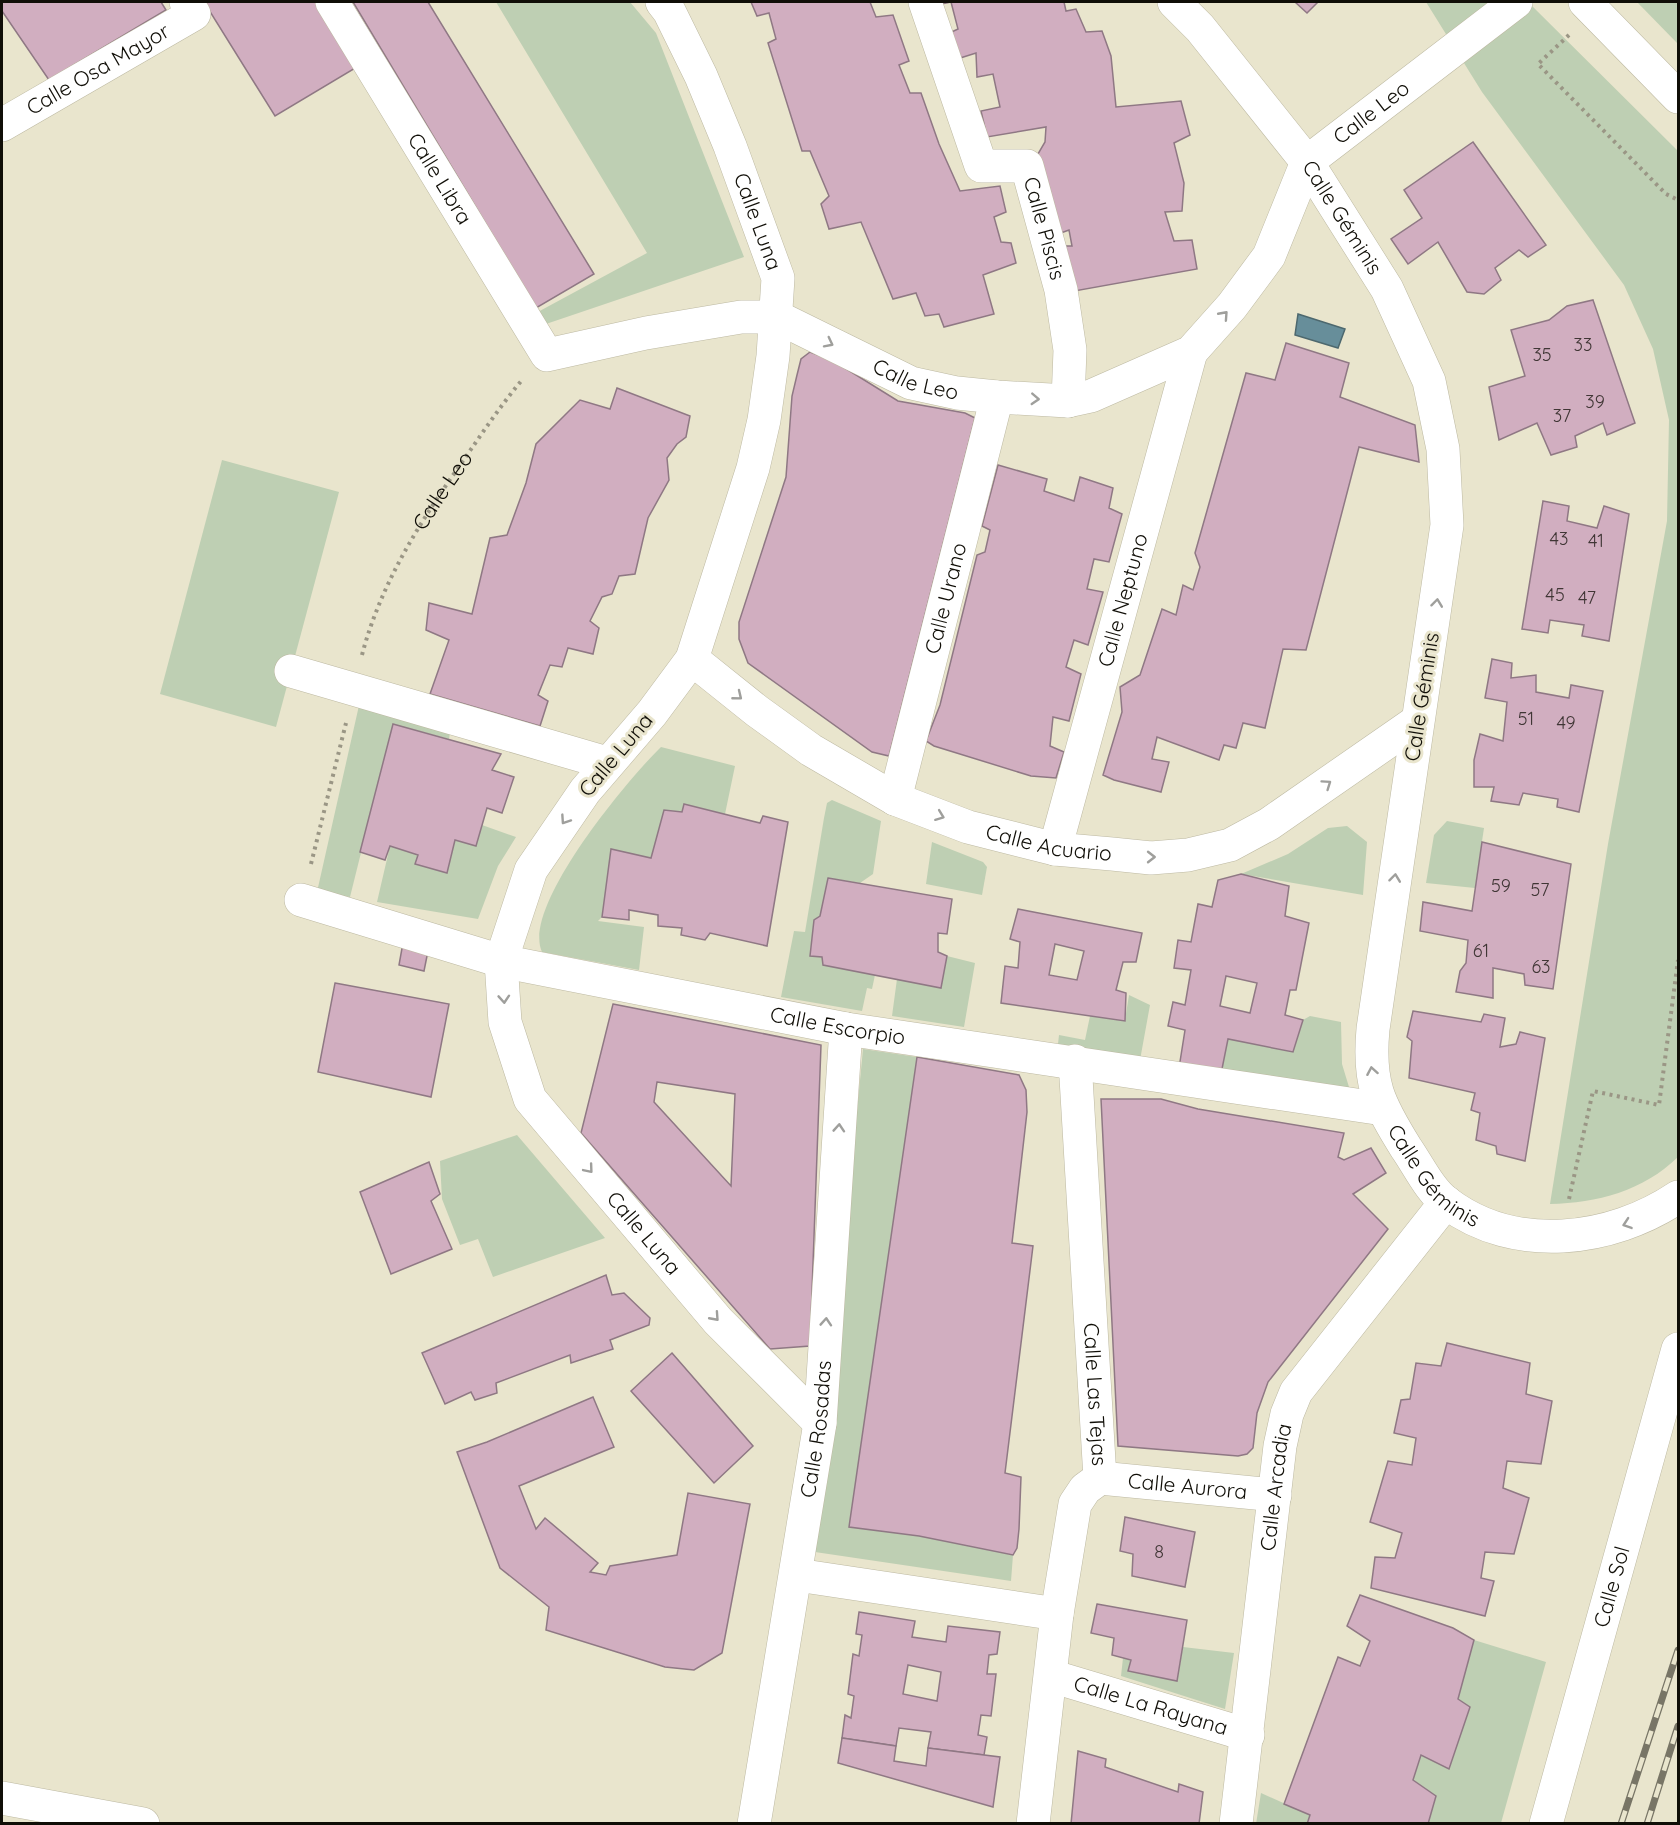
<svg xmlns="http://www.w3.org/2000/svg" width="1680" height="1825" font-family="Quicksand,sans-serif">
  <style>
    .green { fill: #becfb3 }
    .water { fill: #678e9a; stroke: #4d686e; stroke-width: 1.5 }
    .building { fill: #d1aec0; stroke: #8f7884; stroke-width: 1.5; fill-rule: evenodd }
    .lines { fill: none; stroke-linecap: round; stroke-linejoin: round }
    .street-casing { stroke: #bdb9a2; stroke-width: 34 }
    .secondary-casing { stroke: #bdb9a2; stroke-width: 34 }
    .path { stroke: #9a9685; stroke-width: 4; stroke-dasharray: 3 4.5; stroke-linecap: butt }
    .street { stroke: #fff; stroke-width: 33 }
    .secondary { stroke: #fff; stroke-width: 33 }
    .rail-casing { stroke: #787566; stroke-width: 7 }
    .rail { stroke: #e9e5cd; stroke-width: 4.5; stroke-dasharray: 14; stroke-linecap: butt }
    .oneway { stroke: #9f9f9c }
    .labels { text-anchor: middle; stroke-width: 6; stroke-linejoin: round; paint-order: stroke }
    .number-label { font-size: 18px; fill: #403635 }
    .street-label { font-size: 21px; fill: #100e07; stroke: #e9e5cd }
  </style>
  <rect width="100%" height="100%" fill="#e9e5cd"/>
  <g class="green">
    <polygon points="496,2 630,2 656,33 744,257 543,325 536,313 647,253"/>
    <path d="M1426,2H1528L1678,151V1157C1643,1191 1597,1203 1550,1204L1608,844L1667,521L1669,420L1653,349L1624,285L1482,92Z"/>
    <polygon points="1637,2 1678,2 1678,44"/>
    <polygon points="222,460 339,492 276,727 160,694"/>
    <polygon points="360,701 451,727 449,739 393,724 350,897 317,892"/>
    <path d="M661,747L735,766L725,814L684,804L682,812L664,811L651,858L611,849L602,917L598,921L644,927L639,970L542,952C521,907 628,779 661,747Z"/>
    <polygon points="832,800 881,821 873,874 860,883 828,878 820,916 814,920 810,955 822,957 823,965 875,975 872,989 867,988 862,1011 781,997 794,931 805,932 824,818 827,803"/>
    <polygon points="1447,821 1484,828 1475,888 1426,883 1434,835"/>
    <polygon points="482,825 516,837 498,866 478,919 377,902 390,846 418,855 416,864 447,873 455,840 476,846"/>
    <polygon points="1347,826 1367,842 1363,895 1241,874 1288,854 1328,828"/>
    <polygon points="932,842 983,862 987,867 982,895 926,884"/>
    <polygon points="947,956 975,963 964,1027 892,1016 897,979 941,988"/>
    <polygon points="1129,995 1150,1005 1140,1060 1058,1044 1059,1035 1085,1040 1090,1016 1125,1020"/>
    <polygon points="1310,1016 1341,1022 1342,1064 1352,1097 1221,1074 1228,1039 1293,1052 1303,1020"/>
    <polygon points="863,1049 917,1057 849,1527 919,1536 1013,1555 1011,1581 815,1552"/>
    <polygon points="517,1135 605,1238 493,1277 478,1239 460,1245 442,1199 440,1161"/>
    <polygon points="1474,1640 1546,1662 1501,1823 1428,1823 1436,1796 1413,1780 1421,1755 1448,1768 1470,1707 1458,1699"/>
    <polygon points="1183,1647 1234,1653 1225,1709 1121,1676 1123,1658 1131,1660 1129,1671 1177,1681"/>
    <polygon points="1261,1793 1310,1815 1307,1823 1256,1824"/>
  </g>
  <polygon class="water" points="1298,314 1345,329 1338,348 1295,335"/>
  <g class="building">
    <polygon points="2,2 161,2 166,10 49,80 2,11"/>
    <polygon points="204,2 319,2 357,67 275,116"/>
    <polygon points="353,2 428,2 594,274 536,308"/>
    <polygon points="751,2 870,2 876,17 893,15 909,61 899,65 910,93 921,93 939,144 960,191 1000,186 1006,212 994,217 1001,242 1011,243 1016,263 983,275 994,314 944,327 939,314 925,316 916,293 893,299 861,222 829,229 821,204 829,196 810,151 802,151 768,43 776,39 769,13 757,16"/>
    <polygon points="941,2 1064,2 1066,11 1076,9 1086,32 1102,31 1111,56 1116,107 1181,101 1190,135 1174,143 1184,183 1182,211 1165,212 1174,241 1192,240 1197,269 1069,292 1057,246 1072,246 1069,230 1058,234 1035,159 1045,142 1046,127 987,137 981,111 1000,107 993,74 977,77 976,53 957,59 945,35 958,29 951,2 942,4"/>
    <polygon points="1295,2 1318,2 1307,13"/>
    <polygon points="1473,142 1546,245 1528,257 1519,250 1495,268 1501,280 1484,294 1467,292 1438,242 1408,264 1391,239 1422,218 1404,190"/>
    <polygon points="1593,300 1635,423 1607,435 1603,423 1575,436 1577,447 1551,455 1537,423 1499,440 1489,387 1525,376 1511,330 1549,320 1567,306"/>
    <polygon points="1286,343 1349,363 1340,397 1415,425 1419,462 1359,447 1306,650 1283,649 1265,728 1243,723 1236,748 1224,745 1219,760 1157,737 1152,759 1169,762 1161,792 1114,780 1103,775 1122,712 1120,687 1140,675 1162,609 1176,615 1183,585 1193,590 1200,567 1195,553 1246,373 1275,380"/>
    <polygon points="810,352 832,360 898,401 965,413 975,418 889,756 872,752 748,663 739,639 739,622 786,477 792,396 797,375 801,359"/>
    <polygon points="617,388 690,416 686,437 677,444 667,458 669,480 648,518 635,574 619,576 612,594 602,597 590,621 599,628 593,654 568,648 562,667 550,665 538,695 548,701 540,726 430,694 449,640 426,630 429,603 472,614 490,538 507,535 526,483 536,444 580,400 610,409"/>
    <polygon points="998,465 1047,479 1044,491 1074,501 1080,477 1113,488 1109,508 1122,514 1109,562 1094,559 1087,589 1103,592 1088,645 1074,640 1066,667 1081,674 1069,721 1053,717 1050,746 1064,752 1056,778 1031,776 934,746 926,741 940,705 977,555 985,552 990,530 982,526"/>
    <polygon points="1543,501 1569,506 1567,521 1597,528 1604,506 1629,514 1609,641 1582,636 1584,625 1550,620 1548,633 1522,629"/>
    <polygon points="1492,659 1512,663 1511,678 1536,675 1536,692 1569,698 1571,685 1603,691 1579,812 1557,807 1558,799 1523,793 1519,805 1491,801 1494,787 1474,787 1474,760 1480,734 1503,741 1507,702 1485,698"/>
    <polygon points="393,724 501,754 492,770 514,777 502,813 487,808 476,846 455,840 447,873 415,864 418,855 390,846 385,860 360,852"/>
    <polygon points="684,804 760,823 763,816 788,822 767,946 710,933 705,940 681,935 682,928 658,926 658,915 629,910 629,920 602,917 611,849 651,858 664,810 682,812"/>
    <polygon points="1482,842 1571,864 1553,989 1525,985 1524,974 1493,968 1493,998 1456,992 1460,971 1466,963 1468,940 1420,931 1423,902 1472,911"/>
    <path d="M1241,874L1289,886L1285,916L1309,923L1296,990H1290L1285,1015L1303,1020L1293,1052L1228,1039L1221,1074L1179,1068L1185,1030L1168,1026L1173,1002L1185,1005L1191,970L1174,968L1178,940L1191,942L1198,904L1212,907L1218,880ZM1226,976L1257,983L1250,1013L1220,1006Z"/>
    <polygon points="828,878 952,899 947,934 938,933 938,952 947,956 941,988 823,965 822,957 810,956 814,920 820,916"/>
    <path d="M1018,909L1142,933L1136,962H1123L1116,990L1126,993L1125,1021L1001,1003L1005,966L1018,968L1020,942L1010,939ZM1055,944L1084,951L1077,980L1049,975Z"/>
    <polygon points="404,937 430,941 424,971 399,965"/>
    <polygon points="335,983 449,1004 431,1097 318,1072"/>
    <path d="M613,1004L821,1045L810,1346L770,1349L581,1133ZM657,1082L735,1094L731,1186L654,1102Z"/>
    <polygon points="1413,1011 1481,1022 1484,1014 1505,1018 1500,1047 1516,1044 1520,1032 1545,1038 1525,1161 1497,1154 1496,1146 1476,1140 1480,1113 1471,1110 1475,1093 1409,1078 1412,1041 1407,1037"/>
    <polygon points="917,1057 1019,1075 1026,1090 1027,1112 1012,1243 1033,1246 1005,1473 1021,1477 1019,1529 1017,1548 1013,1555 919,1536 849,1527"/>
    <polygon points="1101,1099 1161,1099 1198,1109 1344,1133 1338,1157 1344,1160 1371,1148 1386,1173 1353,1194 1388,1229 1268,1382 1257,1413 1253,1448 1247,1454 1238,1456 1118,1446"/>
    <polygon points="429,1162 440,1194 431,1201 452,1249 391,1274 360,1192"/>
    <polygon points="606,1275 612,1295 624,1293 650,1318 649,1325 610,1340 613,1349 571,1363 570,1355 496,1383 497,1393 475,1400 471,1392 445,1404 422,1353"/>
    <polygon points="1447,1343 1530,1363 1526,1394 1552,1401 1541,1464 1507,1461 1503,1488 1529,1498 1514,1554 1485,1552 1481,1578 1494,1581 1485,1616 1371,1588 1375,1557 1395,1558 1402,1533 1370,1522 1388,1461 1412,1465 1416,1438 1394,1433 1401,1400 1410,1399 1416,1363 1441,1366"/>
    <polygon points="672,1353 753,1446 714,1483 631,1391"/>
    <polygon points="593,1397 614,1447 519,1486 536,1529 545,1518 598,1563 590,1572 606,1575 610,1566 677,1555 688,1493 750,1504 722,1653 694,1670 665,1667 546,1630 549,1607 500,1568 457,1452 487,1442"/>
    <polygon points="1125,1517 1195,1532 1185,1587 1132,1576 1133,1554 1120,1551"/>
    <polygon points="1360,1595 1453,1628 1474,1640 1458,1699 1470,1707 1449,1769 1421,1755 1413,1780 1436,1796 1428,1824 1307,1824 1310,1815 1284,1804 1338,1657 1360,1666 1370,1641 1347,1626"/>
    <polygon points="1097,1604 1187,1620 1177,1681 1128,1671 1131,1660 1112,1655 1114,1638 1091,1633"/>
    <path d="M859,1612L915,1621L912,1637L946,1642L948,1626L1000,1632L997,1654L989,1655L987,1674H996L991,1716L981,1715L978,1735L987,1737L984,1755L928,1748L931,1732L899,1728L896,1746L842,1738L845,1715L851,1718L854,1696L848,1694L853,1654L859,1656L862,1635L856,1634ZM908,1665L941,1672L937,1701L903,1694Z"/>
    <polygon points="842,1738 896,1746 894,1761 926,1766 928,1748 1000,1757 993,1807 838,1763"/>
    <polygon points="1078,1751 1106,1759 1105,1767 1178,1792 1179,1784 1203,1792 1199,1824 1071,1824"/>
  </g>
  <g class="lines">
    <g class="street-casing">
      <g id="street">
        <path id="s2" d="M332,2L547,355L646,333L741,317H777L911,383L957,393L997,397L1068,401L1091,396L1191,352L1232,306L1269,256L1307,162L1516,2"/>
        <path id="s3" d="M662,2L669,11L701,76L730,146L778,278L773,356L764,420L753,468L692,659L652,713L585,791L531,870L501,961L505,1022L530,1099L718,1321L820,1423"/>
        <path id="s4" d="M925,2L981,166H1027L1061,290L1070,350L1068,401"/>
        <path id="s5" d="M1174,2L1200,28L1307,162L1387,289L1429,381L1443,449L1447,525L1373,1029C1368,1083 1378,1103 1406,1148C1418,1165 1430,1191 1447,1203C1515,1254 1611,1242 1678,1197"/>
        <path id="s6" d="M2,125L194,14L186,2"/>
        <path id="s7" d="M692,659L757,711L811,750L895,799L968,827L1055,849L1112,854L1151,858L1188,855L1230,845L1269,824L1416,722"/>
        <polyline points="291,671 607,763"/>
        <path id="s8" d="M895,799L997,397"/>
        <path id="s9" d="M1055,849L1191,352"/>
        <path id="s10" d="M301,900L501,961L846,1029L1383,1109"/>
        <path id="s11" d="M1075,1061L1100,1478"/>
        <path id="s12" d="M1100,1478L1275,1495"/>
        <polyline points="797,1575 1057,1614"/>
        <path id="s13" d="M1051,1676L1248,1735"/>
        <path id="s14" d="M754,1824L820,1423L846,1029"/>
        <polyline points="1033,1824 1057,1614 1075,1504 1085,1489 1100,1478"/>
        <path id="s15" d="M1236,1824L1280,1446L1287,1414L1296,1392L1446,1202"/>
      </g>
    </g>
    <g class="secondary-casing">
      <g id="secondary">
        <polyline points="1585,2 1678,97"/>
        <polyline points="2,1798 143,1824"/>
        <path id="s16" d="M1546,1824L1678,1349"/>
      </g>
    </g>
    <g class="path">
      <polyline points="1569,35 1538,64 1666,194 1678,200"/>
      <path id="s1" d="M362,655C381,582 422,519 465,458C483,432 501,405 522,380"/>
      <polyline points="311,864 346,723"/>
      <polyline points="1569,1199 1593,1091 1659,1105 1678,960"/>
    </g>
    <use href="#street" class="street"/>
    <use href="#secondary" class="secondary"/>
    <g class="rail-casing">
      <g id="rail">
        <polyline points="1621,1824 1678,1650"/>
        <polyline points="1647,1824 1678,1726"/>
      </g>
    </g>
    <use href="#rail" class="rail"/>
  </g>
  <defs><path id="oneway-chevron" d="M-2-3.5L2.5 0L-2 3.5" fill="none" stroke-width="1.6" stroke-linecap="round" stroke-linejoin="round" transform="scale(1.5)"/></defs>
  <g class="oneway">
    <use href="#oneway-chevron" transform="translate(1224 315) rotate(-48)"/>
    <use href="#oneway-chevron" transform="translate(829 343) rotate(27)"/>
    <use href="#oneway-chevron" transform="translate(1035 399) rotate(3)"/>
    <use href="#oneway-chevron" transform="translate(1437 603) rotate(-83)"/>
    <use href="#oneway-chevron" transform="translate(738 696) rotate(39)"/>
    <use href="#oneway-chevron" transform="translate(1327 784) rotate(-35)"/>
    <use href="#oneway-chevron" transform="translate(940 816) rotate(21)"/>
    <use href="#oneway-chevron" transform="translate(565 820) rotate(124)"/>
    <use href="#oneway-chevron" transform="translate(1151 857)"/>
    <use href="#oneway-chevron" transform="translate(1395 878) rotate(-83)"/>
    <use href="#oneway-chevron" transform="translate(504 999) rotate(86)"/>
    <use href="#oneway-chevron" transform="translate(1372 1071) rotate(-100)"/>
    <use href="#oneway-chevron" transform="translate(839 1128) rotate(-86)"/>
    <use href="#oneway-chevron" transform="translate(589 1169) rotate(50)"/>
    <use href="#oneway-chevron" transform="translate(1627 1224) rotate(161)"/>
    <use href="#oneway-chevron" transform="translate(715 1317) rotate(48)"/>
    <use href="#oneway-chevron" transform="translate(826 1322) rotate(-86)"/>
  </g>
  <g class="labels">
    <g class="number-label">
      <text x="1583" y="351">33</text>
      <text x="1542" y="361">35</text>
      <text x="1595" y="408">39</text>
      <text x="1562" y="422">37</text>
      <text x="1559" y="545">43</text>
      <text x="1596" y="547">41</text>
      <text x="1555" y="601">45</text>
      <text x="1587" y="604">47</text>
      <text x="1526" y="725">51</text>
      <text x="1566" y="729">49</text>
      <text x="1501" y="892">59</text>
      <text x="1540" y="896">57</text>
      <text x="1481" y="957">61</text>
      <text x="1541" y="973">63</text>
      <text x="1159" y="1558">8</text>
    </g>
    <g class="street-label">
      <text dy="7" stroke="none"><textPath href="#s6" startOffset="111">Calle Osa Mayor</textPath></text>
      <text dy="7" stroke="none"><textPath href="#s2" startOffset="1394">Calle Leo</textPath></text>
      <text dy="7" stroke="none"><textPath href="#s2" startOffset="207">Calle Libra</textPath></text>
      <text dy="7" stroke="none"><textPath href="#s5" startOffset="274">Calle Géminis</textPath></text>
      <text dy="7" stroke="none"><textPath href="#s3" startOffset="240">Calle Luna</textPath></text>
      <text dy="7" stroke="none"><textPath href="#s4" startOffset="284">Calle Piscis</textPath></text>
      <text dy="7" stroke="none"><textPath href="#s2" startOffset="800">Calle Leo</textPath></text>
      <text dy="7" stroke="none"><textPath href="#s1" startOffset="184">Calle Leo</textPath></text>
      <text dy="7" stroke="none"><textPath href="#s8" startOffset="207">Calle Urano</textPath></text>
      <text dy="7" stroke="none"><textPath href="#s9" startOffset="258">Calle Neptuno</textPath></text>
      <text transform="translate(1422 697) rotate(-81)" y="7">Calle Géminis</text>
      <text transform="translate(616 755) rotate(-50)" y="7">Calle Luna</text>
      <text dy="7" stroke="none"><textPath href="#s7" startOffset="408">Calle Acuario</textPath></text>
      <text dy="7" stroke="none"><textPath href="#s10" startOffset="552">Calle Escorpio</textPath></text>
      <text dy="7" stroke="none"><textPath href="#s5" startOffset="1281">Calle Géminis</textPath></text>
      <text dy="7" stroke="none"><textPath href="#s3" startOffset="1372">Calle Luna</textPath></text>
      <text dy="7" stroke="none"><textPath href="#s11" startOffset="334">Calle Las Tejas</textPath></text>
      <text dy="7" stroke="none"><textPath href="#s14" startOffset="400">Calle Rosadas</textPath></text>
      <text dy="7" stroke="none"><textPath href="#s12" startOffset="88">Calle Aurora</textPath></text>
      <text dy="7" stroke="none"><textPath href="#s15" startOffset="339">Calle Arcadia</textPath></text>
      <text dy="7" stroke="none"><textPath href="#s16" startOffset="246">Calle Sol</textPath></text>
      <text dy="7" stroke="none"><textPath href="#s13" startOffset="104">Calle La Rayana</textPath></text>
    </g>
  </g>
  <rect width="1680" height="1825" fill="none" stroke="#100e07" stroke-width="6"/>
</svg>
